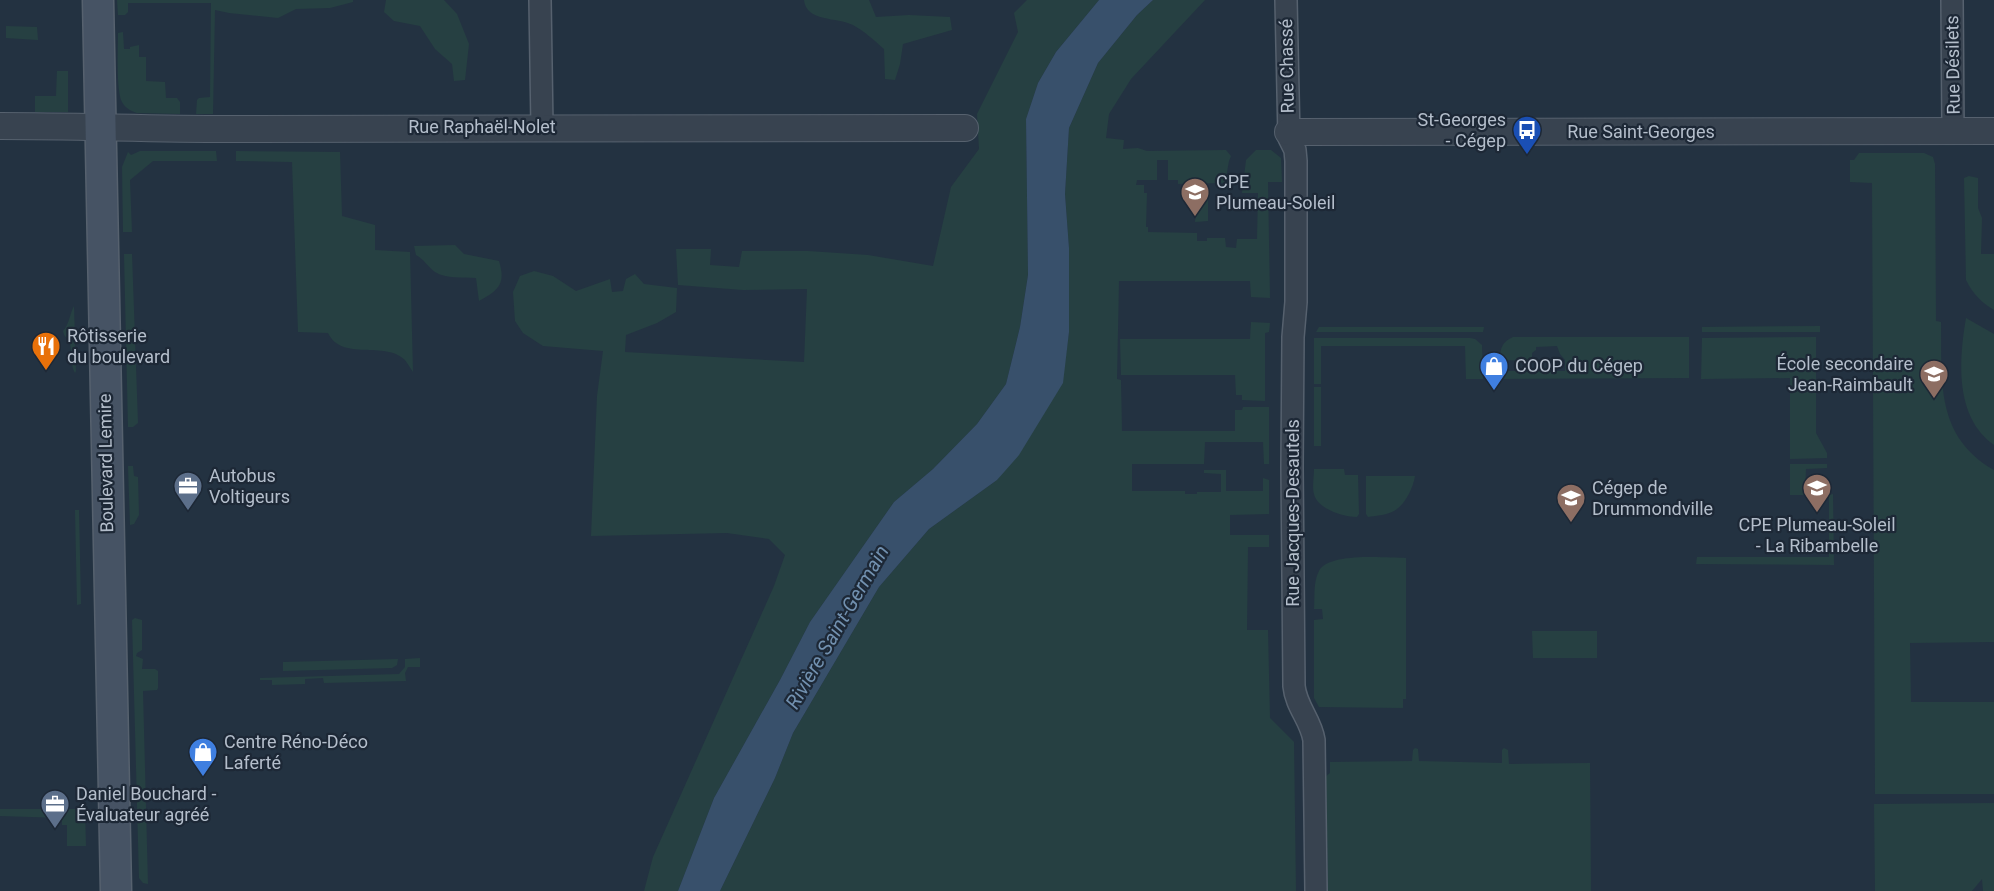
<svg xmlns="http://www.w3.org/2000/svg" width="1994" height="891" font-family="Roboto,sans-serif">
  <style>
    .green { fill: #264042 }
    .water { fill: #38506b }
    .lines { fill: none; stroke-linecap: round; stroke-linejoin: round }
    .minor-casing { stroke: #56616e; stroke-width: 24 }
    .tertiary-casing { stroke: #56616e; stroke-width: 28 }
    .secondary-casing { stroke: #56616e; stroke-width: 33 }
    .minor { stroke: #384350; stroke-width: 21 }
    .tertiary { stroke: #384350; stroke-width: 26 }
    .secondary { stroke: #465364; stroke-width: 30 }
    .labels { text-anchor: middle; stroke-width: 4.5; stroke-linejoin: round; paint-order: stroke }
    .street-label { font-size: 18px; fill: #b4becb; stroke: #1d2836 }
    .poi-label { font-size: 18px; fill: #b4becb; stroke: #1d2836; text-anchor: start }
    .water-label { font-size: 20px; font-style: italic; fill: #7291b0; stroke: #1d2836 }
  </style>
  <rect width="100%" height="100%" fill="#233241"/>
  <g class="green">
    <polygon points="117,0 353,0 353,2 330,8 296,9 278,18 229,13 215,10 213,114 196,114 197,100 199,98 210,97 211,3 128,3 128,12 125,15 118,15"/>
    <polygon points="386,0 444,0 457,14 469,44 465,80 454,81 452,64 435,49 420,26 394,21 384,12"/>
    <path d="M804,0H869L876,17L909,15L950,17L952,30L903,44L900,64L895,80L885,79L884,49C874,40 864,31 853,25C837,17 806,22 804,0Z"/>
    <polygon points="1027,0 1099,0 1056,52 1038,83 1026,119 1028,275 1020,327 1006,384 977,424 933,469 894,502 810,622 780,680 714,798 678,891 644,891 653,857 774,586 785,555 769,539 727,533 591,536 597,396 603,351 543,346 523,333 515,321 513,292 520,276 534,271 553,276 576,291 610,279 612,292 623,291 626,279 635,274 644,284 677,288 676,312 657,323 626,335 625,352 804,362 807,289 743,290 678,285 676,249 711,249 710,265 739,267 742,251 808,251 868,255 933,266 951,187 979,149 977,114 1018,32 1014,13"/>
    <polygon points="1153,0 1205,0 1131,79 1109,114 1106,138 1124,140 1123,149 1138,148 1147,151 1226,150 1231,156 1229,161 1225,183 1178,184 1178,180 1168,180 1168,160 1157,160 1157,180 1137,180 1136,185 1144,185 1144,193 1147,193 1146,227 1148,227 1148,232 1197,233 1197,241 1207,241 1207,238 1225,238 1226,247 1236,248 1237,239 1257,239 1258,193 1242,193 1246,160 1256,150 1271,150 1281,158 1282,182 1268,182 1270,298 1251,297 1250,281 1119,281 1117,379 1121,380 1122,431 1235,431 1235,410 1242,410 1243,407 1269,407 1269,464 1264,464 1263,442 1205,442 1204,464 1132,464 1132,491 1185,491 1185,494 1197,494 1197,492 1221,492 1221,474 1204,473 1204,470 1226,470 1226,491 1263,491 1263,478 1269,480 1269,514 1230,515 1230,535 1269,535 1269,547 1248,547 1247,630 1268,630 1270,718 1294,742 1296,891 720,891 775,778 793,733 879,587 929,529 997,480 1062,383 1069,332 1069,249 1065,194 1069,128 1098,63 1137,15"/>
    <polygon points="6,26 37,27 38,40 6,38"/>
    <path d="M123,32L124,49H130V47L139,45V57H146V81L165,82L166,98H177L180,102V114L137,113C131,111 125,108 122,102C116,90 118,48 118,33Z"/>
    <polygon points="57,71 68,71 68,112 35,112 35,96 56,96"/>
    <polygon points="140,151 216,151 217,161 153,161 130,180 132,232 123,232 122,167 128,152 131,155"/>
    <path d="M236,151L340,152L342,216L375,225V250L410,252L413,372C411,369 408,364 405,360C385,340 342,362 328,333L298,332L292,162L236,161Z"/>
    <path d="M1859,153H1924L1933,157L1935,164L1936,321L1941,322C1942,381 1935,436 1994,470V642L1910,643L1911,702H1994V794H1875L1872,183L1850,182V160H1854Z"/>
    <path d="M1969,176L1978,178V208L1982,218L1981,254H1994V310C1981,302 1973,294 1966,280L1964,178Z"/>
    <polygon points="1208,192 1208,221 1195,222 1196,207 1190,206 1191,193"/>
    <path d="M455,245L464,254L499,261C506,284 499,290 479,301L476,278C463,277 446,279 435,272C428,267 424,259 416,255L414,246Z"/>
    <polygon points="124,254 132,254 138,423 133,427 128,427"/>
    <path d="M74,306L76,371L75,373C70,365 72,353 70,344C68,337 64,338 63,331C69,325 70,313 74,306Z"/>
    <path d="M1966,318L1994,334V445C1954,417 1959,359 1966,318Z"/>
    <polygon points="1251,322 1270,323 1269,332 1265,333 1265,401 1242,400 1242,395 1236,395 1235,375 1121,375 1120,339 1250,339"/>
    <polygon points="1820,326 1820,332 1702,332 1702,327"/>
    <polygon points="1319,327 1484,327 1483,332 1316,332"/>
    <path d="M1513,337H1689V378L1500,379V371H1565V360L1560,354L1557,346L1536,347V350L1532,353V361L1500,360C1500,348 1502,342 1513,337Z"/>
    <polygon points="1816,337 1816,433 1827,453 1827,458 1790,459 1790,378 1701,379 1702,338"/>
    <polygon points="1314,338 1470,338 1475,339 1482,345 1483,379 1466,379 1465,346 1321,346 1321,384 1314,384"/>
    <rect x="1314" y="387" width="7" height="59"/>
    <polygon points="1790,464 1827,464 1827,468 1806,469 1805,495 1790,495"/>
    <polygon points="128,466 133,466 134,476 138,477 139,515 134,524 130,525"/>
    <path d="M1314,469H1344L1345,475H1358L1359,514L1357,517C1344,517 1317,509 1314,494C1312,487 1314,477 1314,469Z"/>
    <path d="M1366,476H1415C1413,489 1404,507 1392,512C1385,515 1375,516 1368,517L1366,514Z"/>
    <polygon points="1833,494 1834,565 1696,564 1697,557 1829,557 1829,495"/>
    <polygon points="75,510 79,510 81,604 77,605"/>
    <path d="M1406,558V699H1403V708L1319,707L1314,698V620L1323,619L1322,609H1314C1315,597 1313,582 1319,571C1329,552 1386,558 1406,558Z"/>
    <polygon points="135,618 142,620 142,650 137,653 136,656 143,659 142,669 155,669 158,671 158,688 157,690 143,691 148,884 143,883 139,878 132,620"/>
    <polygon points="1532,631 1597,631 1597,658 1533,658"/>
    <polygon points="420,658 420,667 408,667 405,673 406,681 324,683 323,678 305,679 305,684 272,685 272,680 260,680 260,678 399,674 405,667 405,659"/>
    <polygon points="398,659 397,665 392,668 283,671 283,662"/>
    <polygon points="1415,748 1418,749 1419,761 1502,763 1502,750 1504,748 1508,750 1509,764 1590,763 1591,891 1328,891 1326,776 1330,773 1330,762 1412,761 1413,750"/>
    <polygon points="1994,803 1994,891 1983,891 1982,879 1972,891 1875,891 1874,804"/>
    <polygon points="0,809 85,809 86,846 67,846 67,825 62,825 62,818 0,816"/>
  </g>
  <polygon class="water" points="1099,0 1153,0 1137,15 1098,63 1069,128 1065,194 1069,248 1069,332 1063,383 1019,455 997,480 929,529 879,587 793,733 775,778 720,891 678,891 714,798 780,680 810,622 894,502 933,469 977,424 1006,384 1020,327 1028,275 1026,119 1038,83 1056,52"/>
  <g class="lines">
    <g class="minor-casing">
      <g id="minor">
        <polyline points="540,0 542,127"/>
        <path d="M1286,0L1289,138L1295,150L1296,161V302L1293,337L1292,467L1294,686C1296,707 1311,720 1314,740L1316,891"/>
        <polyline points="1952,0 1953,131"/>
      </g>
    </g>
    <g class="tertiary-casing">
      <g id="tertiary">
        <path d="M0,126C76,126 152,129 228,129C473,129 719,128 965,128"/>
        <polyline points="1288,132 1994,131"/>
      </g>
    </g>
    <g class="secondary-casing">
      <polyline id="secondary" points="98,0 116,891"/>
    </g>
    <use href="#minor" class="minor"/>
    <use href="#tertiary" class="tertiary"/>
    <use href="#secondary" class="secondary"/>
  </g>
  <defs>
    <g id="bus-pin" transform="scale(1.5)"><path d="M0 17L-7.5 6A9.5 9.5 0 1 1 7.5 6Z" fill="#1a4fb4" stroke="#1d2836"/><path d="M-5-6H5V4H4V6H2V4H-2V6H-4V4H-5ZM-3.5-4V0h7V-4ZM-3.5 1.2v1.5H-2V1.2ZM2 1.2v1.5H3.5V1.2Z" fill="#fff"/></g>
    <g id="school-pin" transform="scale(1.5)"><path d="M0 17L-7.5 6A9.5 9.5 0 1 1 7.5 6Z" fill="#8d6e63" stroke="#1d2836"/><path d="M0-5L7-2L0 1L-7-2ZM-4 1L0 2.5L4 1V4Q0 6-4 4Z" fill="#fff"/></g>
    <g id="restaurant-pin" transform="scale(1.5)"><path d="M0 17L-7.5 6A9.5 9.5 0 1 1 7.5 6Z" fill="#e8710a" stroke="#1d2836"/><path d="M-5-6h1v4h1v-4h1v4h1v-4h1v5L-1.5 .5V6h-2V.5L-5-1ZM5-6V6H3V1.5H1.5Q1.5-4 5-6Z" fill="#fff"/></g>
    <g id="shop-pin" transform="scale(1.5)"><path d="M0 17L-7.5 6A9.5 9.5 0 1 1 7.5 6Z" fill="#3f7fe0" stroke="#1d2836"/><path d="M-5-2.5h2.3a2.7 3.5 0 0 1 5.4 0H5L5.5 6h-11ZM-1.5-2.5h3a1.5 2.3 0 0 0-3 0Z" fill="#fff"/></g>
    <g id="office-pin" transform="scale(1.5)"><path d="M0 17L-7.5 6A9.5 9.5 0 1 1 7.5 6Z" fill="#5c6f8a" stroke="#1d2836"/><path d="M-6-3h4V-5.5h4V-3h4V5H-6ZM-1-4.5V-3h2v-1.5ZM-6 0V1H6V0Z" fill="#fff"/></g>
    <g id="university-pin" transform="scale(1.5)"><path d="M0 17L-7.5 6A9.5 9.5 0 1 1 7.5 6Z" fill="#8d6e63" stroke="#1d2836"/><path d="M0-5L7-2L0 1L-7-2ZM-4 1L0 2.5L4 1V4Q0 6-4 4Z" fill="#fff"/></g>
  </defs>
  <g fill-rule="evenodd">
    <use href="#bus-pin" x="1527" y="130"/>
    <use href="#school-pin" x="1195" y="192"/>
    <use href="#restaurant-pin" x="46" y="346"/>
    <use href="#shop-pin" x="1494" y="366"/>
    <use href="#school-pin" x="1934" y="374"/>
    <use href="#office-pin" x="188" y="486"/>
    <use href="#school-pin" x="1817" y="488"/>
    <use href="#university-pin" x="1571" y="498"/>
    <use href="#shop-pin" x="203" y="752"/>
    <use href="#office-pin" x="55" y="804"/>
  </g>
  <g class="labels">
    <g class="street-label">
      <text transform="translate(1953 65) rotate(-91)" y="6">Rue Désilets</text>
      <text transform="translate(1287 66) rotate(-91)" y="6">Rue Chassé</text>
      <text x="482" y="133">Rue Raphaël-Nolet</text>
      <text x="1641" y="138">Rue Saint-Georges</text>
      <text transform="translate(106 463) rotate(-91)" y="6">Boulevard Lemire</text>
      <text transform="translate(1293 513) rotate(-90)" y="6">Rue Jacques-Desautels</text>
    </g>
    <g class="poi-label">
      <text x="1506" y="126" text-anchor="end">St-Georges<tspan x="1506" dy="21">- Cégep</tspan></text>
      <text x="1216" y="188">CPE<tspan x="1216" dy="21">Plumeau-Soleil</tspan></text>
      <text x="67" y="342">Rôtisserie<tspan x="67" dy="21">du boulevard</tspan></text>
      <text x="1913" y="370" text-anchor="end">École secondaire<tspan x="1913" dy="21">Jean-Raimbault</tspan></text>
      <text x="1515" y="372">COOP du Cégep</text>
      <text x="209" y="482">Autobus<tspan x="209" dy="21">Voltigeurs</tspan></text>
      <text x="1592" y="494">Cégep de<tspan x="1592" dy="21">Drummondville</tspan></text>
      <text x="1817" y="531" text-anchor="middle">CPE Plumeau-Soleil<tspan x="1817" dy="21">- La Ribambelle</tspan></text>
      <text x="224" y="748">Centre Réno-Déco<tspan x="224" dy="21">Laferté</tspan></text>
      <text x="76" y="800">Daniel Bouchard -<tspan x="76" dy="21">Évaluateur agréé</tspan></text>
    </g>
    <g class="water-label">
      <text transform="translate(837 627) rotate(-60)" y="7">Rivière Saint-Germain</text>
    </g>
  </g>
</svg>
